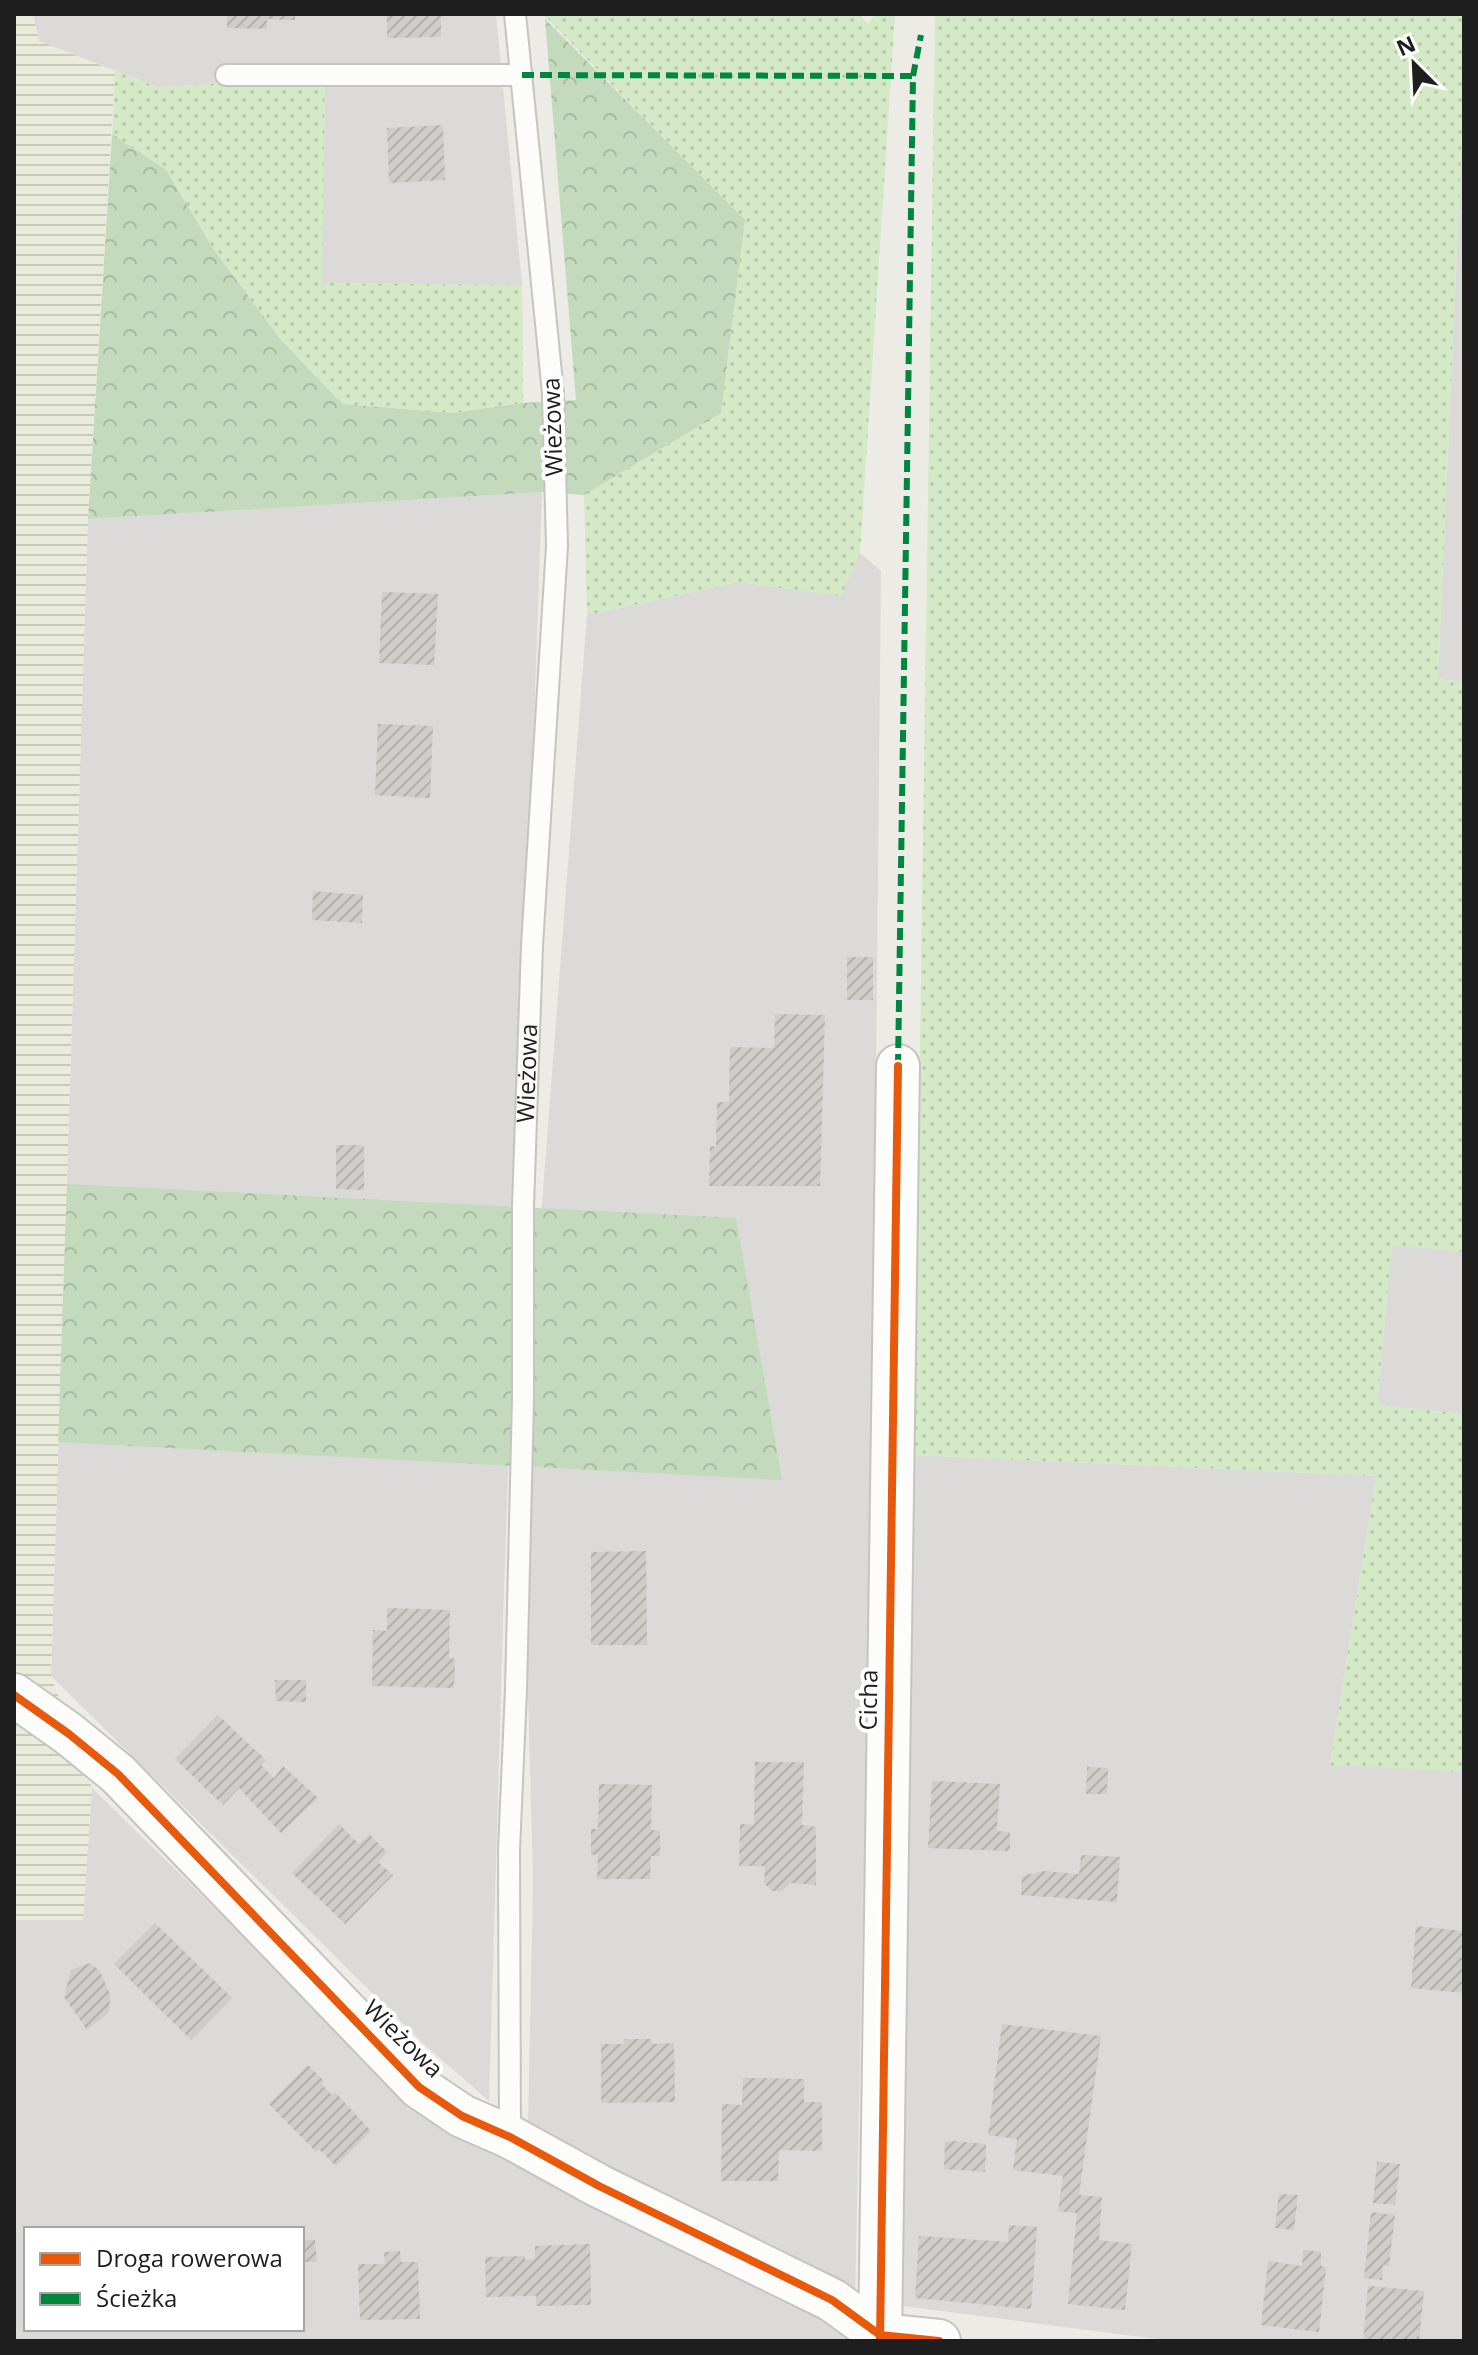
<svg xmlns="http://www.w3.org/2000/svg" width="1478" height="2355" font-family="'Open Sans',sans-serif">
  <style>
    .residential { fill: #dbdad8; fill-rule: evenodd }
    .farmland { fill: url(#farmland-rules) }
    .grass { fill: url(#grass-dots) }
    .forest { fill: url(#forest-crowns) }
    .building { fill: url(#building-hatch) }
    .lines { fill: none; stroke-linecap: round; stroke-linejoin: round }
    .service-casing { stroke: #c5c4c2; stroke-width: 24 }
    .minor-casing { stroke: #c5c4c2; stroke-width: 46 }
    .service { stroke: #fcfcfb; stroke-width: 20 }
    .minor { stroke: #fcfcfb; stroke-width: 42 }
    .quiet { stroke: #00873e; stroke-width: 6; stroke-dasharray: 12 6; stroke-linecap: butt }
    .cycleway-casing { stroke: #fff; stroke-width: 13 }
    .cycleway { stroke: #e8590c; stroke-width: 8 }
    .labels { text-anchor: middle; stroke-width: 8; stroke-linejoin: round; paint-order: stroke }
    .street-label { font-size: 24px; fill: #1e1e1e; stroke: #fff }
  </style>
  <defs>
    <pattern id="farmland-rules" width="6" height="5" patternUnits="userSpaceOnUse" patternTransform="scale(2)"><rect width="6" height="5" fill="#e9ecda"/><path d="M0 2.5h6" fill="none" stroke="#c7cabb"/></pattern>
    <pattern id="grass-dots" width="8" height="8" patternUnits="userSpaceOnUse" patternTransform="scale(2)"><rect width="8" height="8" fill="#d4e9c6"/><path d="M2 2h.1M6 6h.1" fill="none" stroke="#b6c7aa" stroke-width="1.8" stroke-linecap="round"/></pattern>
    <pattern id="forest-crowns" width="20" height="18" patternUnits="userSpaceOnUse" patternTransform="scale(2)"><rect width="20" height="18" fill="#c3dabc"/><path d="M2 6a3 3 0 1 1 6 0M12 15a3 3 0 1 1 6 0" fill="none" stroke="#a7bba1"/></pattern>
    <pattern id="building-hatch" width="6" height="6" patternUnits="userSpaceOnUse" patternTransform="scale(2)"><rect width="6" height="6" fill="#cecdc9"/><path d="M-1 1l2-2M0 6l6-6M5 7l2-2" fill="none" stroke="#b0b0ac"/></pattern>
  </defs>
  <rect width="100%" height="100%" fill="#ecebe6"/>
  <g class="residential">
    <polygon points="33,14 496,14 522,285 321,283 325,78 157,87 39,41"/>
    <polygon points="1464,87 1464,682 1438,679"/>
    <polygon points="542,492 504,1588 489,2101 427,2047 51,1676 88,519"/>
    <polygon points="860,553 881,571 872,1487 855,2299 528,2126 533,1880 522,1466 587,615 738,582 840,595"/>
    <polygon points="1392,1244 1464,1252 1464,1414 1377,1405"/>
    <polygon points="914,1455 1376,1476 1330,1764 1464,1772 1464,2341 1172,2341 896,2305"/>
    <path d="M92,1788L410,2099L860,2323L859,2341H14V1920H83ZM26,2229H302V2329H26Z"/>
  </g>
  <polygon class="farmland" points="14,14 33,14 39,41 115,71 88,519 51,1676 92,1788 83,1920 14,1920"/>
  <g class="grass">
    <polygon points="543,14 859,14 868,24 875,14 895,14 860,553 841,596 738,582 587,615 584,495 721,413 745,221"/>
    <polygon points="935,14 1464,14 1464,87 1438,679 1464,682 1464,1252 1392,1245 1377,1404 1464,1414 1464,1772 1330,1765 1376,1476 914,1455"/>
    <polygon points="115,71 157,87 325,78 322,283 522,285 523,403 453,413 341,404 281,340 214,250 166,170 112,134"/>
  </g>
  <g class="forest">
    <polygon points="545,19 745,220 721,413 584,495 542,492 88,519 112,134 166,170 214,250 281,340 342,404 453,413 523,403 576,400"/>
    <polygon points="67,1184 736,1218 782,1480 58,1442"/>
  </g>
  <g class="building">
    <polygon points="227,14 295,14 295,20 267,19 267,29 227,28"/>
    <polygon points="387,14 441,14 441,37 387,38"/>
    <polygon points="443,125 445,180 389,183 387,128"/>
    <polygon points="382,592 438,594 434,665 379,663"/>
    <polygon points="378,724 433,726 430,798 375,795"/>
    <polygon points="313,891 363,895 362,923 312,920"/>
    <rect x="847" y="957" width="26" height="43"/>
    <polygon points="775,1014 825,1015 820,1186 709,1186 710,1146 716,1147 717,1102 729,1102 730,1047 774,1048"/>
    <polygon points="336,1145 364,1145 364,1190 336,1189"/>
    <polygon points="646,1551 647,1645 591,1645 591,1552"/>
    <polygon points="387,1608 450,1610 449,1658 455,1659 454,1688 372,1686 373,1630 387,1631"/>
    <polygon points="275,1680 306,1680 306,1702 276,1701"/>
    <polygon points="218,1715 266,1760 261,1765 274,1778 283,1766 318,1798 281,1833 239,1788 223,1805 175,1759"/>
    <polygon points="755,1762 804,1762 802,1825 816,1827 816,1885 790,1883 782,1891 772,1891 764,1883 765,1866 739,1866 740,1824 754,1825"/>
    <polygon points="1087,1767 1108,1768 1107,1794 1086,1794"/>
    <polygon points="932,1781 1000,1784 997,1831 1010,1832 1010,1851 928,1848"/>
    <polygon points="599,1784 652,1785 651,1830 660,1831 660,1856 651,1856 650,1879 597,1879 598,1854 591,1855 591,1829 598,1829"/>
    <polygon points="339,1824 359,1844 369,1834 387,1852 378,1862 393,1875 345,1924 292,1873"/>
    <polygon points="1081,1855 1120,1857 1117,1902 1021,1895 1022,1876 1043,1871 1079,1874"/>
    <polygon points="155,1923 232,1998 191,2040 114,1964"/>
    <polygon points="1416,1926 1464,1931 1464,1993 1411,1988"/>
    <polygon points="90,1963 99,1970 110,1994 109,2012 87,2030 64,1997 71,1970"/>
    <polygon points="1002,2024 1101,2036 1079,2195 1102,2197 1099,2240 1132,2244 1125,2310 1068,2304 1077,2213 1058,2211 1063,2176 1013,2170 1017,2139 988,2135"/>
    <polygon points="625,2039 651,2039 652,2044 674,2043 675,2102 601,2103 601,2044 624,2044"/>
    <polygon points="308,2065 324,2081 321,2084 332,2095 335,2092 371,2131 336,2166 319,2149 316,2152 269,2104"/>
    <polygon points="743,2078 804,2079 804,2102 822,2102 822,2151 779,2150 778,2181 721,2181 722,2104 742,2105"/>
    <polygon points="954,2141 986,2144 985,2172 944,2169 945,2142"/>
    <polygon points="1377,2162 1400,2164 1395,2205 1373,2203"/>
    <polygon points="1279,2194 1298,2195 1294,2230 1275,2228"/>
    <polygon points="1371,2212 1395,2215 1389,2266 1383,2265 1382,2280 1364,2278"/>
    <polygon points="1009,2225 1037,2227 1031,2309 915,2298 919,2236 1008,2242"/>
    <polygon points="302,2240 315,2240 317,2262 302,2262"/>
    <polygon points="590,2244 591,2305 536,2306 536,2296 486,2297 485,2257 525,2256 525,2260 535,2259 535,2246"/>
    <polygon points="1303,2250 1321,2252 1321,2266 1326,2268 1319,2332 1261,2325 1268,2261 1302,2266"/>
    <polygon points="400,2251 401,2262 418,2262 420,2319 360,2320 358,2264 385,2264 384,2252"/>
    <polygon points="1368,2286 1424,2291 1419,2341 1363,2341"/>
  </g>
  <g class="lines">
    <g class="service-casing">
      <g id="service">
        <polyline points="226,75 522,75"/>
        <path id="s1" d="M510,2137L509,1850L516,1690L523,1399V1206L532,946L557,546L553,393L515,14"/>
      </g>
    </g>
    <g class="minor-casing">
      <g id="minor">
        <polyline points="14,1695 69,1734 118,1774 419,2087 462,2116 510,2137 599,2186 832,2300 880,2335 939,2341"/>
        <polyline points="880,2341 898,1066"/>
      </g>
    </g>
    <use href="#service" class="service"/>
    <use href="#minor" class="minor"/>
    <g class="quiet">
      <polyline points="522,75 913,76"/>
      <polyline points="898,1066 913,76 921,35"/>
    </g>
    <g class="cycleway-casing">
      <g id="cycleway">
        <polyline points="14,1695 69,1734 118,1774 419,2087 462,2116 510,2137 599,2186 832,2300 880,2335 939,2341"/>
        <polyline points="880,2341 898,1066"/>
      </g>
    </g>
    <use href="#cycleway" class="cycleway"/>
  </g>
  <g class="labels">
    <g class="street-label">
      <text transform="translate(553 427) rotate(-92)" y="8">Wieżowa</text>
      <text dy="8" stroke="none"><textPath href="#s1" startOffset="1064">Wieżowa</textPath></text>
      <text transform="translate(869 1700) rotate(-89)" y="8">Cicha</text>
      <text transform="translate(403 2039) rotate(44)" y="8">Wieżowa</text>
    </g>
  </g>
  <rect width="1478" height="2355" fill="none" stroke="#1e1e1e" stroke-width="32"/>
  <rect x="24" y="2227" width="280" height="104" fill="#ffffff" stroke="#a5a5a5" stroke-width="2"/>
  <rect x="40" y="2253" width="40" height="12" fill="#e8590c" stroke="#a5a5a5" stroke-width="2"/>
  <text x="96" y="2267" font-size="24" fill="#1e1e1e">Droga rowerowa</text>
  <rect x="40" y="2293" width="40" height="12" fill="#00873e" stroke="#a5a5a5" stroke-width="2"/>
  <text x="96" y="2307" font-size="24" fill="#1e1e1e">Ścieżka</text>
  <g transform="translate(1414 64) rotate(336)" stroke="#ffffff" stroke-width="6" paint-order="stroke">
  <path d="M0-6L14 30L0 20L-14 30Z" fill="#1e1e1e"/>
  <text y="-12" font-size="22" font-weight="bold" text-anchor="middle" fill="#1e1e1e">N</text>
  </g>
</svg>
